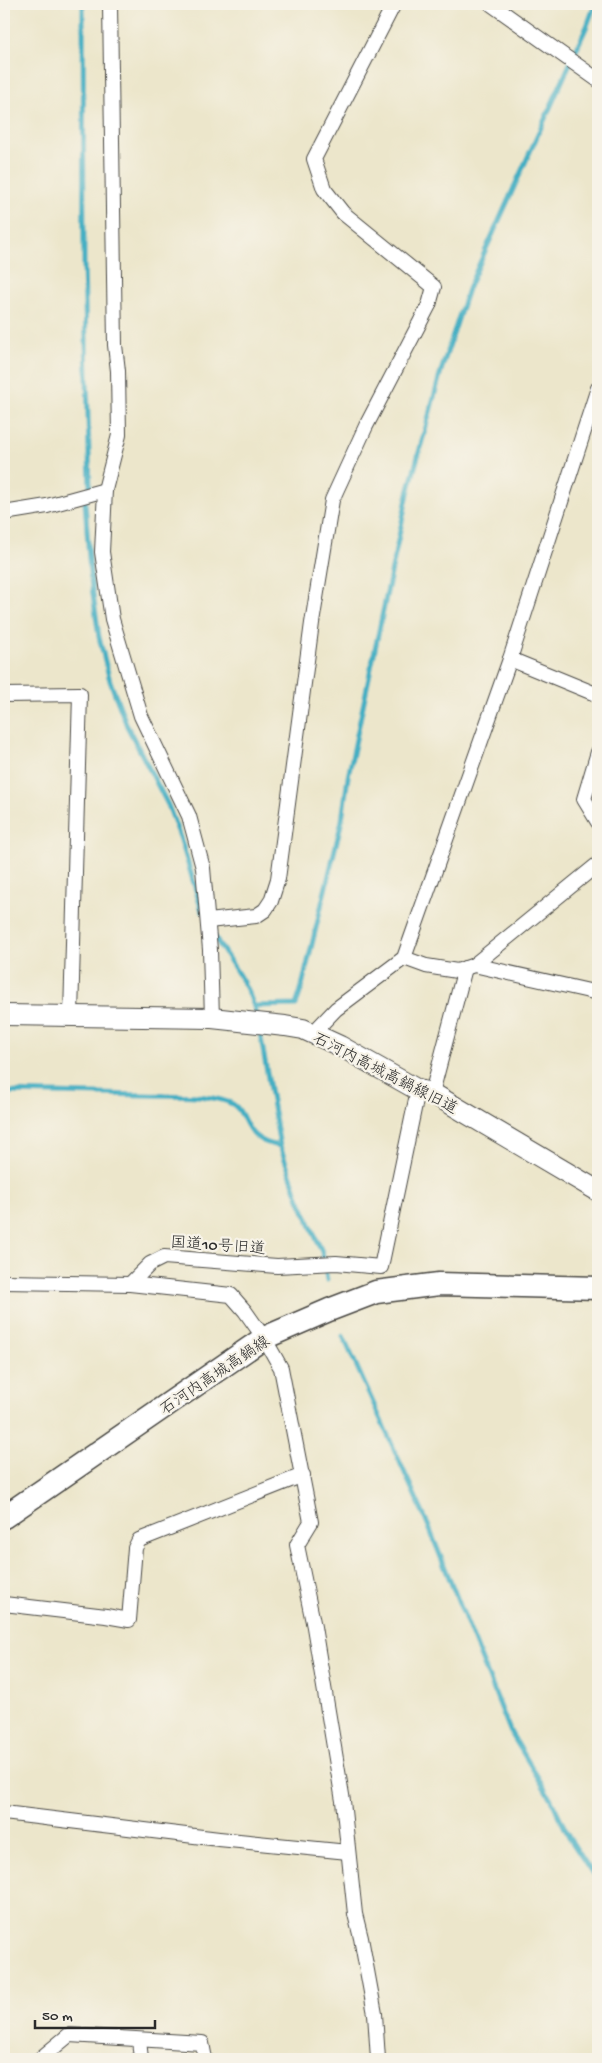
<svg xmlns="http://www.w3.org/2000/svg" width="602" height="2063" font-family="'Gochi Hand','Klee One',sans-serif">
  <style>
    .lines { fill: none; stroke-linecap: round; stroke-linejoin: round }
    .stream { stroke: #44afc3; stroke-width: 5 }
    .street-casing { stroke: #484743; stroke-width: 16 }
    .secondary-casing { stroke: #484743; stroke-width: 22 }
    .primary-casing { stroke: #484743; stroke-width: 25 }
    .street { stroke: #fff; stroke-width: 14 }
    .secondary { stroke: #fff; stroke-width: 20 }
    .primary { stroke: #fff; stroke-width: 22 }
    .labels { text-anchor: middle; stroke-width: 4.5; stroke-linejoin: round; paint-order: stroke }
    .street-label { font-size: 16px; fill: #2b2b2b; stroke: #f7f3e8 }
  </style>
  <rect width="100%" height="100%" fill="#f7f3e8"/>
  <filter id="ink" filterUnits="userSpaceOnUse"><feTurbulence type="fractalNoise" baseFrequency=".02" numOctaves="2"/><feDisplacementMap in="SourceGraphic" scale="10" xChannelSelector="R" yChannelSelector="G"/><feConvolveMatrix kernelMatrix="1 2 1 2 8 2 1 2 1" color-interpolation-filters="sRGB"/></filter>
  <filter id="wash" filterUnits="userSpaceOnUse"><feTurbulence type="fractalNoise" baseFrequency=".0096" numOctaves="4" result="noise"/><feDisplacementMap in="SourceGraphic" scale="20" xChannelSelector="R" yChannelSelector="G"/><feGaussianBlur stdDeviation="1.12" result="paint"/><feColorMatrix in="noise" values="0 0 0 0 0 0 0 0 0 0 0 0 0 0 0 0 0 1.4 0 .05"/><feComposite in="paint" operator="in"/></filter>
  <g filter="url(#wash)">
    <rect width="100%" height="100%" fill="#ece6cb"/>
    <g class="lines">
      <g class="stream">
        <polyline points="83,4 84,265 90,490 85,502 90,572 99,637 110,681 127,726 168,805 181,840 202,911"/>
        <path d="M213,934C229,962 251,986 257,1019"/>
        <polyline points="255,1006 296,1005 301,990 342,820 348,777 408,493 441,371 468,289 587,26 595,4"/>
        <polyline points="259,1027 280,1146 299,1199 322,1252 327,1280"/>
        <path d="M4,1092C51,1093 98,1094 145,1095C172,1096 202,1093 228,1102C250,1109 238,1140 280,1146"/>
        <polyline points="343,1336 426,1520 511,1733 551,1799 570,1839 598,1882"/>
      </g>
    </g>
  </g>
  <g filter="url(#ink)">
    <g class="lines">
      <g class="street-casing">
        <g id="street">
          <polyline points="110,4 115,345 118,371 119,435 105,490 102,552 112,619 141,716 189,816 203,868 210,950 212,1018"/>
          <polyline points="491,4 598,80"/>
          <polyline points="4,513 47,506 105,490"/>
          <polyline points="510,659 598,695"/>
          <polyline points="4,695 80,694 71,1015"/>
          <polyline points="598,752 584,799 598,822"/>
          <polyline points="208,921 256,916 265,910 271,901 278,879 312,623 332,500 366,426 429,305 434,287 343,213 324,189 314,159 394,4"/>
          <polyline points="404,958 426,966 457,971 474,965 598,864"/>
          <polyline points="474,965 598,993"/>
          <polyline points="313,1033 336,1009 404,958 510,659 598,388"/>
          <polyline points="432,1093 465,968"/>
          <polyline points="4,1282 130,1284 231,1295 245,1311 264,1338 281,1368 311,1522 297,1545 314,1627 343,1801 355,1914 361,1938 375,2014 378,2059"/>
          <polyline points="130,1284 150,1264 164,1257 277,1266 336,1263 381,1267 418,1090"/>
          <polyline points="4,1604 106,1616 129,1620 135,1548 139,1540 303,1475"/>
          <polyline points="4,1813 219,1839 348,1852"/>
          <polyline points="139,2040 141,2059"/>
          <polyline points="40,2059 69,2035 202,2043 205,2059"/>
        </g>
      </g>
      <g class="secondary-casing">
        <polyline id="secondary" points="4,1015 212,1018 285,1026 303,1029 340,1046 418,1090 432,1093 598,1191"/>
      </g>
      <g class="primary-casing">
        <polyline id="primary" points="4,1517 264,1338 329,1310 376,1292 439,1284 598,1288"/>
      </g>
      <use href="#street" class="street"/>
      <use href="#secondary" class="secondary"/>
      <use href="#primary" class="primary"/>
    </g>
  </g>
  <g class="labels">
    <g class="street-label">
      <text transform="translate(386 1072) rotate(27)" y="6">石河内高城高鍋線旧道</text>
      <text transform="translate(218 1244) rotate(4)" y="6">国道10号旧道</text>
      <text transform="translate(214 1374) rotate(-34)" y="6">石河内高城高鍋線</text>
    </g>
  </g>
  <rect width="602" height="2063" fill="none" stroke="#f7f3e8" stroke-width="20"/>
  <path d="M35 2020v8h120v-8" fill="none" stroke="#2b2b2b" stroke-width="2.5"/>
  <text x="42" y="2020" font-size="15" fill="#2b2b2b" stroke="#f7f3e8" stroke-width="4" paint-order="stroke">50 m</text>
</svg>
